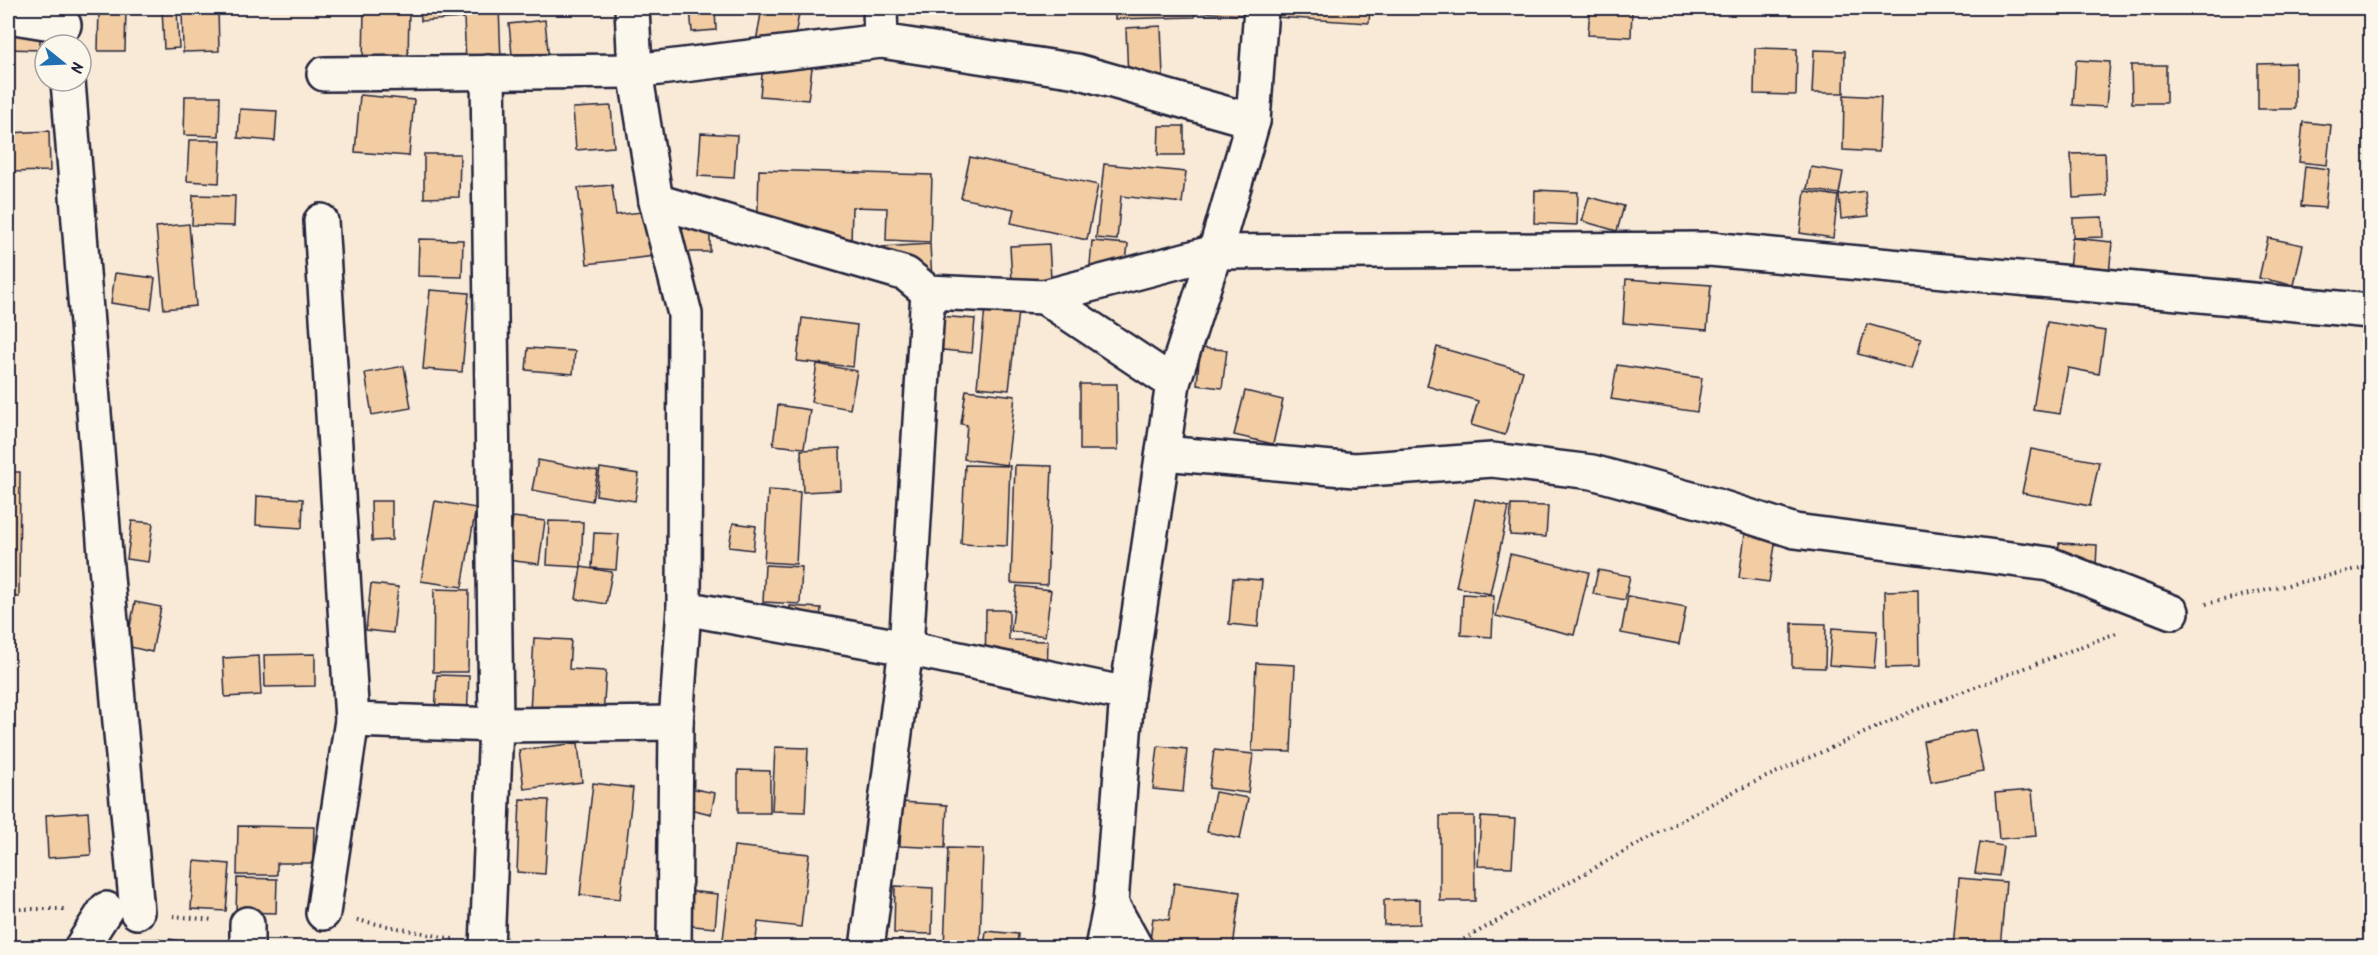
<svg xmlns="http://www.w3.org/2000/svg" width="2378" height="955" font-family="Kalam,sans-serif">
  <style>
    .building { fill: #f2cca2; stroke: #22223b; stroke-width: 1.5 }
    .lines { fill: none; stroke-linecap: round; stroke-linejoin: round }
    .minor-casing { stroke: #22223b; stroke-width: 38 }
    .path { stroke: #22223b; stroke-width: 4; stroke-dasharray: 1.5 4.5; stroke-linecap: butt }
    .minor { stroke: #fbf7ec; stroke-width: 33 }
  </style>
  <rect width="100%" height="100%" fill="#f8ead6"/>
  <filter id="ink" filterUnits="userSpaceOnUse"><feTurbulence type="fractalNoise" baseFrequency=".0167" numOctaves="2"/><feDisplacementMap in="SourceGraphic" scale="12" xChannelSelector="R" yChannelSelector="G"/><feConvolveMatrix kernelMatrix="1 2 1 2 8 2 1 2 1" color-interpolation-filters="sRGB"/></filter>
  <g filter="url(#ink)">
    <g class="building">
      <polygon points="99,8 126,8 125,51 98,51"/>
      <polygon points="148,8 177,8 179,48 164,49 162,8"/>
      <polygon points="182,8 218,8 219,51 183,52"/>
      <polygon points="364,8 409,8 408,63 363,63"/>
      <polygon points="420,8 499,8 501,60 466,62 464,18 421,21"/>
      <polygon points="690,8 715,8 716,30 692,32"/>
      <polygon points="762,8 800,8 791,59 754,53"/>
      <polygon points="1115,8 1195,8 1195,17 1115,19"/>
      <polygon points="1196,8 1370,8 1369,23 1196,12"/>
      <polygon points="1590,8 1632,8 1631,37 1588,35"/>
      <polygon points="545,20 549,61 513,65 509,24"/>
      <polygon points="8,25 40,25 40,50 8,49"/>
      <polygon points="1161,26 1163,77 1128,78 1126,28"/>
      <polygon points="1755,48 1797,49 1796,95 1754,94"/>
      <polygon points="1814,50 1845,51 1844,93 1812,93"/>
      <polygon points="2076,60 2110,62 2106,107 2073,105"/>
      <polygon points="2295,63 2295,109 2258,109 2258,64"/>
      <polygon points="763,64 812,68 808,100 760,96"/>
      <polygon points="2131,65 2166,65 2166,103 2132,103"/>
      <polygon points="360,95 414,100 409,156 355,152"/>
      <polygon points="1844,95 1881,97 1879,152 1843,150"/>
      <polygon points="185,96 220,96 219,136 184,135"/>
      <polygon points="611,106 614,147 576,150 573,108"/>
      <polygon points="240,109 277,111 275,141 238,138"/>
      <polygon points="2303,122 2331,125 2327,165 2299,162"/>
      <polygon points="1159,126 1184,126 1184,155 1158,155"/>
      <polygon points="49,131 50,171 8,172 8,133"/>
      <polygon points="701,133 737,135 734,178 698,176"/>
      <polygon points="189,140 221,140 219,183 187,181"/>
      <polygon points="2105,153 2107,196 2073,198 2071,154"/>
      <polygon points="424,154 460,154 459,197 424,198"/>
      <polygon points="970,157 1098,185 1087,240 1011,223 1014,209 961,198"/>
      <polygon points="1104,164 1186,172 1182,203 1121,196 1117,240 1096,238"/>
      <polygon points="2305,166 2329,169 2325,208 2301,206"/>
      <polygon points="1811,167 1843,172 1839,194 1807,189"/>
      <polygon points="759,170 932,175 930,242 886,240 887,208 852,207 851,244 757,241"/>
      <polygon points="612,185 616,215 650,211 655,256 587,264 578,188"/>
      <polygon points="1535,190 1578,192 1577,225 1534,223"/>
      <polygon points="1805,191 1838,196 1833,238 1800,233"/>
      <polygon points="1865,191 1868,216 1841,219 1839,195"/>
      <polygon points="193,195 235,196 234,226 192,225"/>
      <polygon points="1589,197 1624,206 1617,231 1582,221"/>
      <polygon points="674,216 710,216 710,252 673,252"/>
      <polygon points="2102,217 2103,237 2073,238 2073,218"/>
      <polygon points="189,224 196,306 164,309 156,227"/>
      <polygon points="2072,238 2112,242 2108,285 2068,282"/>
      <polygon points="2268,238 2303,245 2294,285 2259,278"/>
      <polygon points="419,239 463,240 462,277 418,276"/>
      <polygon points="1092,241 1128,244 1124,280 1089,277"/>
      <polygon points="930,244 932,281 884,284 882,247"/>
      <polygon points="1049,244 1051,279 1012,281 1010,246"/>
      <polygon points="115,273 155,278 151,309 111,303"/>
      <polygon points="1626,279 1711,285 1707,330 1623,323"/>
      <polygon points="430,290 469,293 462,372 423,369"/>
      <polygon points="985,308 1018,311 1009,390 977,387"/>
      <polygon points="927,315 975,319 972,353 924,348"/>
      <polygon points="802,318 857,325 853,367 797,361"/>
      <polygon points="2047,322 2105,331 2099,374 2068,368 2060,414 2033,410"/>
      <polygon points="1867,324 1921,339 1912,369 1858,354"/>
      <polygon points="1437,347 1523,371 1505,435 1471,425 1478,401 1427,386"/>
      <polygon points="528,348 575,351 573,374 526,370"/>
      <polygon points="1200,348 1227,350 1222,388 1197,385"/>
      <polygon points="817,364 857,371 850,409 811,402"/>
      <polygon points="1617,365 1702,378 1697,412 1611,399"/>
      <polygon points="404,366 411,408 372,415 365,373"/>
      <polygon points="1080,384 1117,384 1118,450 1080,450"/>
      <polygon points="966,390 1015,396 1007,465 964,459 967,425 961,424"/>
      <polygon points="1245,391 1283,400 1273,444 1234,435"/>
      <polygon points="778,405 810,410 804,448 773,445"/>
      <polygon points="840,448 841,490 803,492 801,450"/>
      <polygon points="2031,449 2099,462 2090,506 2022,493"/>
      <polygon points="538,460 598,471 592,501 532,490"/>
      <polygon points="965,465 1010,466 1007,546 961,544"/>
      <polygon points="1015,465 1052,466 1047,585 1011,583"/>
      <polygon points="600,468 639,474 635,501 596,495"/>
      <polygon points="8,472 20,472 19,597 8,597"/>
      <polygon points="768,490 800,492 796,564 764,562"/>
      <polygon points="257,496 303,499 302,528 256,525"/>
      <polygon points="1475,499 1509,507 1490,594 1456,587"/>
      <polygon points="371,501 392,501 392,540 372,541"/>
      <polygon points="435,501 476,508 462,587 421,581"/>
      <polygon points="1511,505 1548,506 1546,537 1510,535"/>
      <polygon points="513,517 545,521 539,564 507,560"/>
      <polygon points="132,521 153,523 148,562 127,559"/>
      <polygon points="549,521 583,522 581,567 547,565"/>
      <polygon points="733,523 756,526 753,550 729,547"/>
      <polygon points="594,533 619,534 616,570 592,568"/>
      <polygon points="1745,534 1776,539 1769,582 1739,578"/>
      <polygon points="2059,543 2097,545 2095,589 2057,587"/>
      <polygon points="1510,554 1589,572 1574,635 1496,616"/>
      <polygon points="765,565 802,567 800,604 763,602"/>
      <polygon points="581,567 612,572 606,604 576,599"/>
      <polygon points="1598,570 1630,576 1625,600 1593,594"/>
      <polygon points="1233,578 1262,580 1258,627 1229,624"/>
      <polygon points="371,584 398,587 393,633 366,630"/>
      <polygon points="1017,586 1051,590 1045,636 1011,631"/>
      <polygon points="434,589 469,590 468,672 433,672"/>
      <polygon points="1918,590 1919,667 1886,668 1885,591"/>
      <polygon points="1463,594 1494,596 1492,637 1461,635"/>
      <polygon points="1628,596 1686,607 1679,644 1621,633"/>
      <polygon points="135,602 161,607 152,652 126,646"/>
      <polygon points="790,606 821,608 819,630 789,628"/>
      <polygon points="986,610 1009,610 1009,640 1048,641 1047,676 985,675"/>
      <polygon points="1792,623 1826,624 1825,668 1792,667"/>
      <polygon points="1832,628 1877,631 1874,668 1829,665"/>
      <polygon points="534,638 571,640 569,669 606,671 603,716 530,712"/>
      <polygon points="315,654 315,686 265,687 264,655"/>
      <polygon points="259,656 261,695 225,697 223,658"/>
      <polygon points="1256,663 1295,665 1291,752 1252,751"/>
      <polygon points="437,675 469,676 467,717 435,715"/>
      <polygon points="1975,730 1983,771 1931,782 1923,741"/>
      <polygon points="578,743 582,782 524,789 519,750"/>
      <polygon points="1158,746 1187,749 1183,792 1153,789"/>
      <polygon points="775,747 808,748 805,812 772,811"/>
      <polygon points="1214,750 1253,754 1248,793 1209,788"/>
      <polygon points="738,770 770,771 770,813 738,813"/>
      <polygon points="593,783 633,788 620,899 580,895"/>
      <polygon points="690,788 715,793 711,814 685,808"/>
      <polygon points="2032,790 2036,836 1999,839 1995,793"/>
      <polygon points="1215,792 1248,798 1240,839 1207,832"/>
      <polygon points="520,799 549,800 545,874 517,872"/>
      <polygon points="902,802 947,805 945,848 900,846"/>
      <polygon points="88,812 91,855 48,858 46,815"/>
      <polygon points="1440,816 1474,816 1475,901 1440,901"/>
      <polygon points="1481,817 1515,819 1512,867 1478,866"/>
      <polygon points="238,826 314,827 313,863 277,863 277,875 237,875"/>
      <polygon points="1980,842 2003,846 1999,876 1975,873"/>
      <polygon points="734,846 809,854 801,927 758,922 755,948 722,948"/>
      <polygon points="948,848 983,849 980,948 944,948"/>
      <polygon points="8,852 10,852 8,886"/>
      <polygon points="194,861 230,864 226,911 191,909"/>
      <polygon points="237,878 277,879 276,913 236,912"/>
      <polygon points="1959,878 2006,882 2000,948 1953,948"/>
      <polygon points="1174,883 1240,892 1233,948 1149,948 1153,918 1169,920"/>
      <polygon points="895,886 933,888 932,934 894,933"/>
      <polygon points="675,890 718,894 715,928 672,924"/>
      <polygon points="1420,899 1420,924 1384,925 1384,900"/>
      <polygon points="986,931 1018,934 1017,948 984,948"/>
      <polygon points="159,939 159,948 119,948 119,940"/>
      <polygon points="169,939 212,948 168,948"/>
      <polygon points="8,940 30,942 29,948 8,948"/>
      <polygon points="672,941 714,944 714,948 672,948"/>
      <polygon points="1651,945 1651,948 1619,948"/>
    </g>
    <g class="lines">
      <g class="minor-casing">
        <g id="minor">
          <polyline points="632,8 635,71 656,201 685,314 684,608 676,723 674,948"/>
          <polyline points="880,8 881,41"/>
          <polyline points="8,16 64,25"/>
          <polyline points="324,74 635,71 881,41 1077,71 1253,121"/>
          <polyline points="68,81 106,566 137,912"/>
          <polyline points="656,201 906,274 928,292 1044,297 1215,252 1710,249 2370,311"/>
          <polyline points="321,221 352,720 323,913"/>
          <polyline points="1044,297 1173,383"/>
          <polyline points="1163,453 1355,470 1492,460 1592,472 1717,506 1795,531 2049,564 2172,612"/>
          <polyline points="684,608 906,648 1127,694"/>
          <polyline points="352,720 496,725 676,723"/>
          <polyline points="1111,903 1136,948"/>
          <polyline points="247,924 247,948"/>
          <polyline points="81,948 106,909"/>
          <polyline points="487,948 496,725 488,72"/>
          <polyline points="867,948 906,648 928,292"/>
          <polyline points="1102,948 1111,903 1127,694 1173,383 1215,252 1253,121 1261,8"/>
        </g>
      </g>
      <g class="path">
        <polyline points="2206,604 2370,566"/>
        <polyline points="8,909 64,909"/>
        <polyline points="173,916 213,920"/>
        <polyline points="357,920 453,939"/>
        <polyline points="1448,948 1735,791 1915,710 2119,632"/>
      </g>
      <use href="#minor" class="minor"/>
    </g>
  </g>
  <rect width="2378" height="955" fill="none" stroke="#fbf7ec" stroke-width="30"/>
  <rect x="15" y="15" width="2348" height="925" fill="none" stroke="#22223b" stroke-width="2" filter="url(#ink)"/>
  <g transform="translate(63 63) rotate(108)"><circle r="28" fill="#fbf7ec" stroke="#a4a2a5" stroke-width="1.5"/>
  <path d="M0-4.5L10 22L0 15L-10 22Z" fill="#1f6fb2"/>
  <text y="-9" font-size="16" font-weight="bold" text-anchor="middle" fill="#22223b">N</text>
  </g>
</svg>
